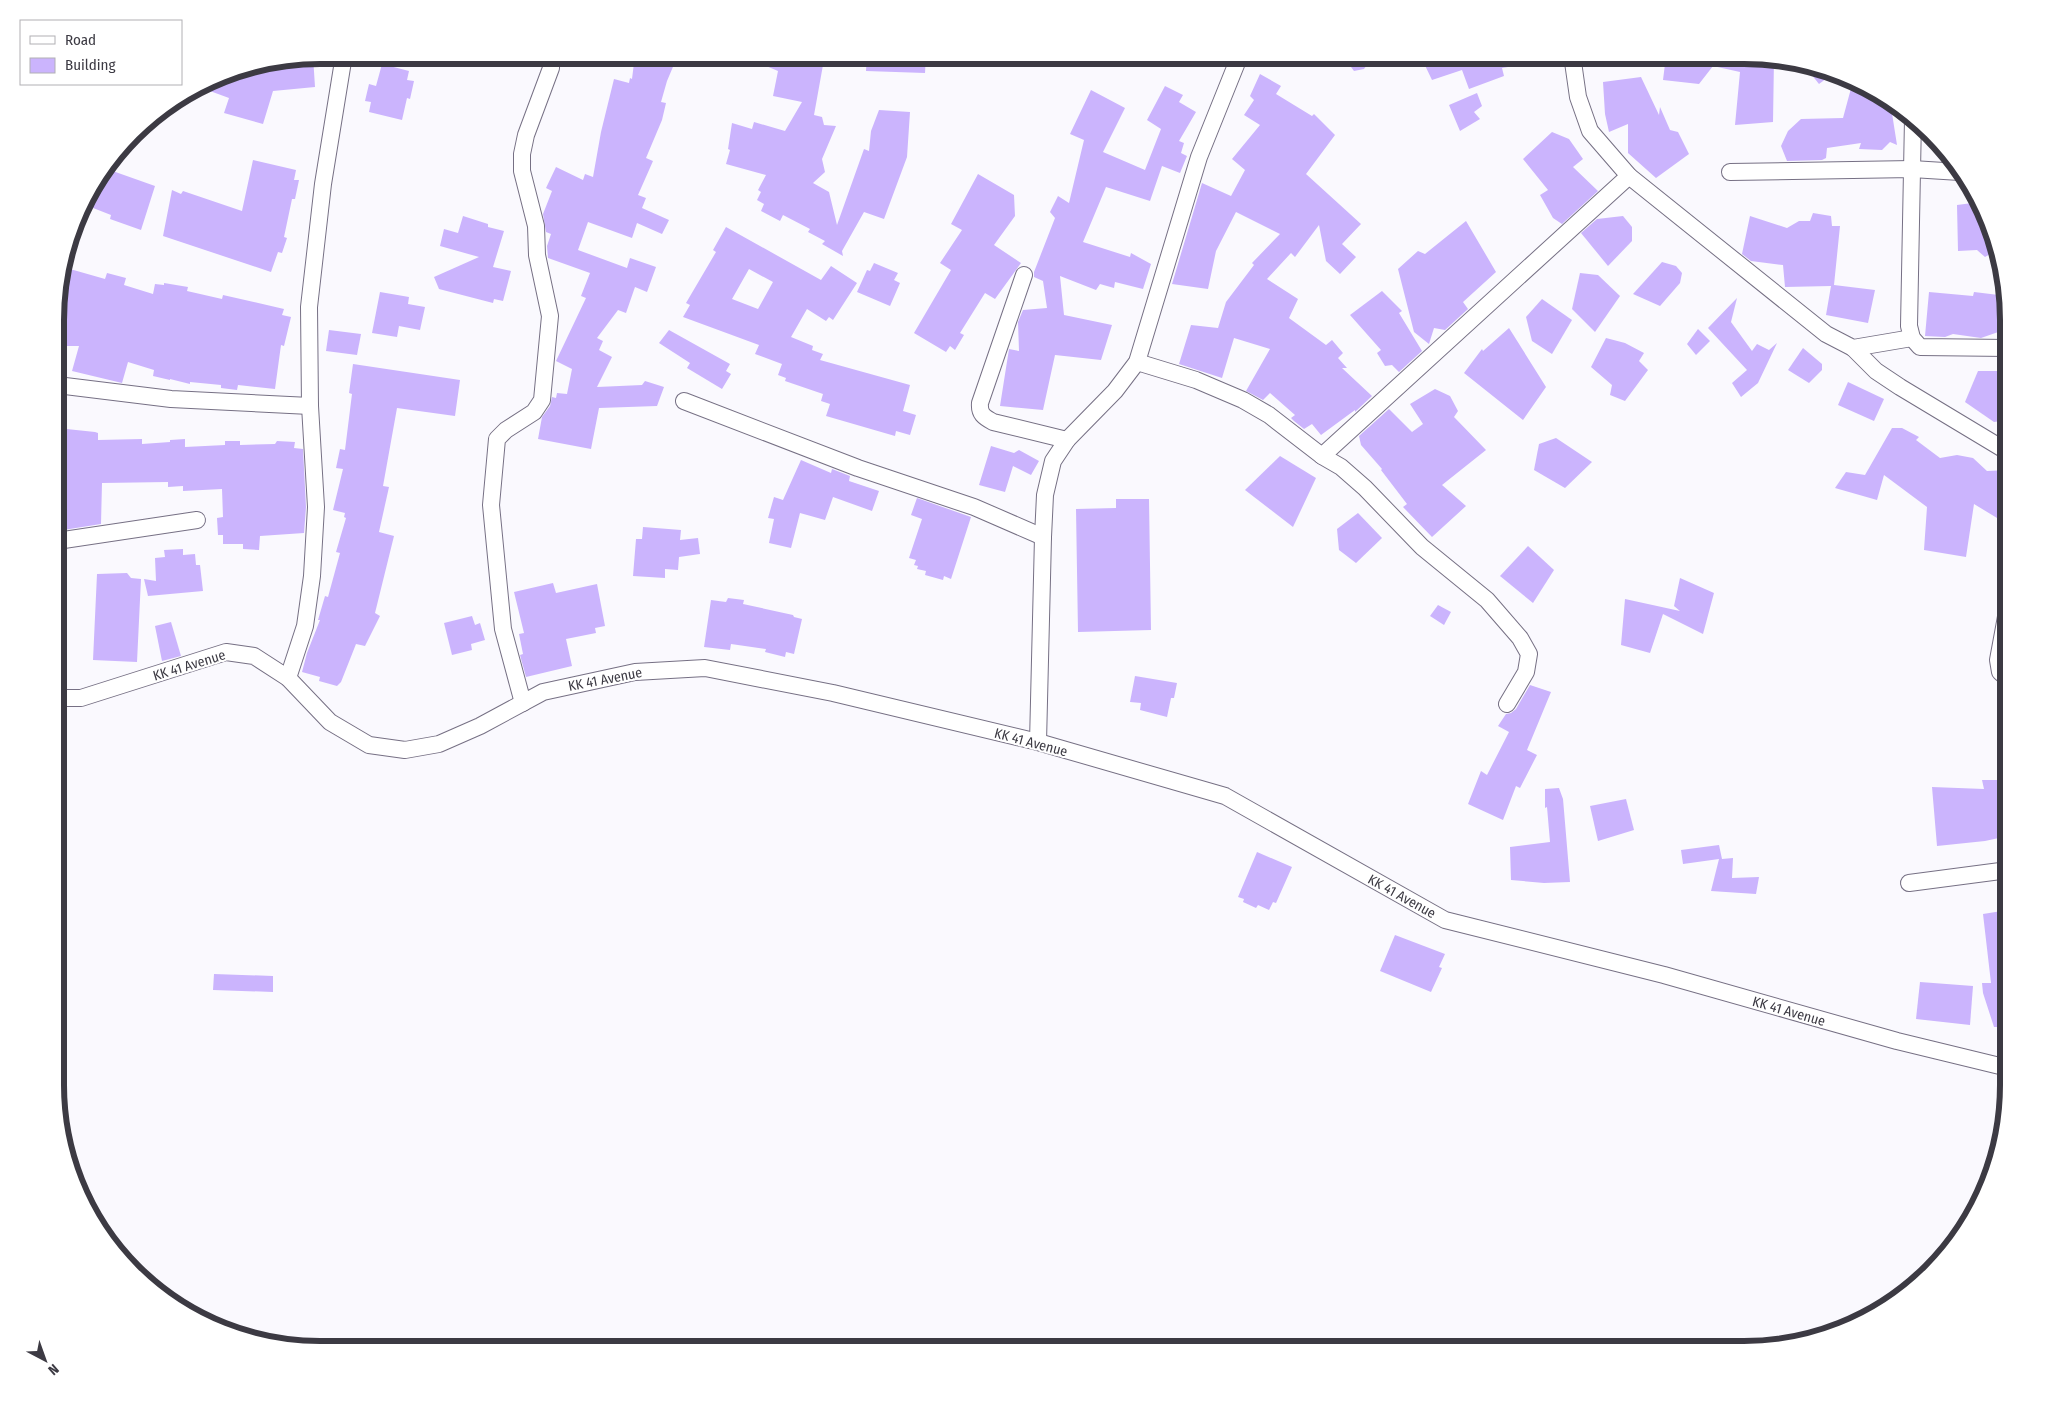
<svg xmlns="http://www.w3.org/2000/svg" width="2064" height="1405" font-family="'Fira Sans Condensed',sans-serif">
  <style>
    .building { fill: #cbb4fd; fill-rule: evenodd }
    .lines { fill: none; stroke-linecap: round; stroke-linejoin: round }
    .minor-casing { stroke: #767084; stroke-width: 18 }
    .minor { stroke: #fff; stroke-width: 16 }
    .labels { text-anchor: middle; stroke-width: 4; stroke-linejoin: round; paint-order: stroke }
    .street-label { font-size: 14px; fill: #3c3a43; stroke: #fff }
    .rim { fill: none; stroke: #3c3a43; stroke-width: 6 }
  </style>
  <rect width="100%" height="100%" fill="#faf9fe"/>
  <g class="building">
    <polygon points="635,55 678,55 667,81 661,102 666,103 662,120 646,158 653,161 638,195 646,198 642,208 669,220 662,234 637,223 632,238 588,222 578,250 627,268 630,258 656,267 647,292 635,287 626,313 618,310 597,338 603,341 599,350 612,357 597,387 642,385 645,381 664,387 657,406 599,408 591,449 538,439 542,417 550,406 552,397 556,398 557,393 567,394 572,369 556,361 586,298 581,296 590,273 548,258 547,246 551,234 546,232 543,214 552,191 546,188 556,167 583,180 585,174 593,177 601,132 614,79 629,83 630,78 632,79"/>
    <polygon points="745,55 769,55 823,65 814,115 822,117 824,125 836,126 822,159 825,172 813,183 829,192 837,225 864,149 869,151 871,131 879,110 910,112 907,157 884,219 864,212 842,251 843,256 822,244 825,241 808,232 810,229 783,215 780,221 761,211 764,204 757,200 761,192 758,190 766,175 726,164 730,150 728,149 732,123 752,129 754,122 785,131 802,102 773,96 778,71 745,57"/>
    <polygon points="867,55 926,55 925,73 866,71"/>
    <polygon points="1342,55 1374,55 1364,69 1354,71"/>
    <polygon points="1420,55 1531,55 1532,63 1502,68 1504,76 1469,89 1462,70 1432,80"/>
    <polygon points="313,56 315,87 273,91 263,124 224,113 229,98 199,87 218,75"/>
    <polygon points="1666,56 1762,56 1774,58 1773,122 1735,125 1740,72 1713,66 1699,84 1663,80"/>
    <polygon points="382,64 409,71 407,80 414,81 410,99 407,98 402,120 369,112 371,102 365,101 369,84 376,86"/>
    <polygon points="1803,64 1830,69 1835,72 1819,84"/>
    <polygon points="1260,74 1281,86 1276,94 1312,116 1314,114 1335,135 1306,174 1361,224 1342,244 1356,257 1340,274 1326,261 1319,225 1295,257 1291,253 1267,279 1298,299 1289,318 1326,345 1332,340 1343,353 1338,358 1347,368 1342,368 1372,396 1355,412 1355,410 1321,435 1312,424 1304,429 1294,421 1291,418 1295,415 1270,393 1263,400 1246,391 1270,349 1234,338 1222,378 1179,364 1191,325 1218,328 1226,302 1254,265 1252,263 1280,234 1236,212 1216,251 1208,289 1172,284 1202,183 1231,196 1245,170 1232,159 1260,125 1244,115 1254,100 1250,96"/>
    <polygon points="1641,77 1659,115 1660,107 1670,130 1678,132 1689,154 1656,178 1628,153 1628,124 1609,132 1605,114 1603,82"/>
    <polygon points="1853,81 1892,102 1891,107 1897,145 1890,142 1882,150 1859,149 1861,143 1827,148 1826,158 1822,160 1787,161 1781,146 1788,131 1801,119 1843,118"/>
    <polygon points="1165,86 1183,95 1179,102 1196,112 1179,141 1184,143 1181,153 1187,156 1180,173 1162,166 1150,201 1106,187 1083,242 1130,257 1131,253 1151,264 1143,289 1115,282 1114,288 1100,284 1096,290 1060,276 1064,315 1112,325 1101,360 1055,355 1043,410 1000,406 1009,349 1019,351 1018,322 1023,310 1047,308 1043,281 1034,277 1034,272 1055,218 1050,212 1058,196 1069,203 1084,140 1070,134 1091,90 1125,108 1103,152 1145,170 1161,129 1147,120"/>
    <polygon points="1477,93 1482,106 1474,112 1480,119 1460,131 1449,105"/>
    <polygon points="1552,132 1569,139 1583,159 1573,167 1598,191 1562,224 1553,218 1540,195 1548,190 1523,159"/>
    <polygon points="253,160 296,170 294,180 299,180 295,199 292,199 284,237 287,238 282,253 278,252 271,272 163,236 172,190 181,194 183,191 242,211"/>
    <polygon points="107,169 155,186 141,230 110,219 111,215 88,206 98,182"/>
    <polygon points="978,174 1014,195 1015,216 994,245 1021,263 995,299 985,293 960,333 964,335 955,350 950,346 946,352 914,333 951,270 940,263 962,230 951,224"/>
    <polygon points="1980,202 1996,240 1994,252 1985,257 1977,250 1958,251 1957,205"/>
    <polygon points="1813,213 1831,216 1832,226 1840,226 1834,285 1875,290 1868,323 1826,315 1831,286 1785,287 1783,265 1751,261 1742,254 1750,216 1787,228 1799,221 1810,221"/>
    <polygon points="463,216 488,224 488,227 504,231 493,267 511,271 503,301 494,299 493,303 439,289 434,277 479,257 440,246 444,229 458,233"/>
    <polygon points="1623,216 1632,227 1632,241 1608,266 1581,233 1597,219"/>
    <polygon points="1466,221 1496,272 1463,302 1468,309 1445,330 1434,328 1429,344 1414,332 1398,269 1418,251 1425,254"/>
    <path d="M726,227L821,280L831,266L857,283L833,320L829,317L826,321L807,309L791,337L813,346L812,350L823,354L820,360L910,385L903,411L916,415L910,435L896,431L895,436L826,416L830,404L821,401L823,394L785,381L786,378L778,375L782,364L755,354L759,345L683,317L690,305L686,303L716,252L713,250ZM749,269L773,282L758,309L732,299Z"/>
    <polygon points="1662,262 1676,266 1682,273 1680,283 1660,306 1633,294"/>
    <polygon points="874,263 898,273 894,280 900,283 890,306 857,292 867,270 870,271"/>
    <polygon points="63,267 105,279 107,273 126,278 124,285 153,294 155,284 164,285 164,283 188,287 187,291 222,299 223,295 284,309 282,315 291,317 284,346 281,345 275,389 238,385 237,390 221,388 221,385 190,382 190,384 170,379 170,380 153,376 154,370 128,362 122,383 72,371 79,346 57,346 57,285"/>
    <polygon points="1580,273 1598,275 1620,296 1595,332 1572,309"/>
    <polygon points="1382,291 1402,311 1399,313 1422,351 1399,372 1392,365 1385,366 1377,353 1381,350 1350,315"/>
    <polygon points="380,292 409,297 408,304 425,307 420,330 399,326 397,337 372,333"/>
    <polygon points="1929,292 1973,296 1974,292 2007,296 2008,306 2004,330 1981,338 1953,334 1945,337 1925,336"/>
    <polygon points="1737,298 1731,322 1752,351 1757,344 1769,350 1777,343 1758,383 1741,397 1732,383 1747,370 1708,328"/>
    <polygon points="1542,299 1572,320 1552,354 1532,341 1526,317"/>
    <polygon points="1509,328 1546,387 1523,420 1464,373 1482,349 1483,351"/>
    <polygon points="1698,329 1710,341 1696,355 1687,344"/>
    <polygon points="329,330 361,334 357,355 326,351"/>
    <polygon points="669,330 730,364 726,371 731,374 722,389 687,368 690,363 659,343"/>
    <polygon points="1606,338 1625,343 1644,353 1639,361 1648,370 1625,401 1610,395 1612,385 1591,367"/>
    <polygon points="1803,348 1822,364 1822,370 1809,383 1788,370"/>
    <polygon points="353,364 460,380 455,416 397,408 383,486 389,487 379,532 394,536 375,613 380,616 365,646 356,644 341,682 337,686 319,681 320,677 302,672 307,653 320,620 318,620 325,596 328,597 340,553 336,552 346,518 344,517 345,513 333,510 343,469 336,468 340,449 345,450 352,394 349,393"/>
    <polygon points="1978,371 2008,371 2008,420 1994,422 1965,402"/>
    <polygon points="1848,382 1884,399 1874,421 1838,405"/>
    <polygon points="1435,389 1450,396 1458,411 1454,417 1486,450 1442,485 1466,506 1432,537 1403,507 1407,504 1381,470 1382,469 1361,445 1359,436 1389,409 1412,432 1423,424 1410,404"/>
    <polygon points="57,428 95,432 98,433 98,440 142,439 142,444 170,442 170,440 185,439 185,447 225,445 225,441 240,441 240,445 275,444 277,441 295,442 294,448 303,449 306,507 304,533 260,536 259,550 243,549 243,544 223,544 223,535 218,535 217,518 223,517 222,489 183,491 183,486 168,487 168,482 102,483 101,524 57,531"/>
    <polygon points="1892,428 1902,428 1919,437 1916,440 1940,458 1957,455 1973,458 1987,471 2008,470 2008,509 2002,521 1974,504 1966,557 1924,550 1927,507 1884,475 1877,500 1835,488 1846,472 1865,475"/>
    <polygon points="1556,438 1592,462 1565,488 1534,470 1539,444"/>
    <polygon points="991,446 1014,453 1019,450 1039,461 1031,475 1013,466 1005,492 979,485"/>
    <polygon points="1280,456 1316,478 1293,527 1245,490"/>
    <polygon points="801,460 831,473 832,469 850,476 849,481 879,491 872,511 833,497 825,520 800,513 791,548 769,543 774,519 768,518 774,497 783,500"/>
    <polygon points="917,498 971,517 951,579 944,576 943,580 925,575 926,571 917,569 918,566 914,565 916,560 909,558 922,519 911,515"/>
    <polygon points="1116,499 1149,499 1151,630 1078,632 1076,509 1116,508"/>
    <polygon points="1358,513 1382,538 1356,563 1339,550 1337,529"/>
    <polygon points="643,527 681,530 680,540 698,538 700,554 679,557 678,570 665,569 665,578 633,576 636,539 642,539"/>
    <polygon points="1528,546 1554,570 1533,603 1500,576"/>
    <polygon points="183,549 183,555 195,554 196,565 200,565 203,591 148,596 144,579 156,581 155,558 165,557 164,550"/>
    <polygon points="127,573 131,578 141,579 137,662 93,660 97,574"/>
    <polygon points="1680,578 1714,593 1703,634 1663,614 1650,653 1621,645 1625,599 1680,611 1674,606"/>
    <polygon points="553,583 556,593 597,584 605,626 595,628 596,633 566,639 572,666 526,677 520,655 523,654 519,634 524,633 514,592"/>
    <polygon points="728,598 744,600 743,604 793,615 794,617 802,619 794,654 786,652 785,657 765,652 766,649 731,644 730,650 704,647 711,600 726,602"/>
    <polygon points="1438,605 1451,612 1444,625 1430,616"/>
    <polygon points="472,616 475,625 480,623 485,640 471,644 472,650 452,655 444,623"/>
    <polygon points="171,622 181,656 162,661 155,626"/>
    <polygon points="1135,676 1177,683 1174,698 1171,698 1167,717 1140,710 1141,703 1130,702"/>
    <polygon points="1530,685 1551,692 1527,750 1537,755 1520,788 1516,786 1503,820 1468,804 1481,771 1487,775 1509,732 1498,726 1506,714 1511,713 1516,709"/>
    <polygon points="1982,780 2008,780 2008,836 1985,841 1937,846 1932,787 1984,789"/>
    <polygon points="1559,788 1563,799 1570,882 1544,883 1511,880 1510,847 1550,842 1547,807 1545,808 1545,789"/>
    <polygon points="1626,799 1634,830 1598,841 1590,806"/>
    <polygon points="1719,845 1722,859 1733,858 1732,878 1759,877 1756,894 1711,891 1719,859 1683,864 1681,850"/>
    <polygon points="1257,852 1292,867 1276,903 1273,902 1269,910 1258,905 1256,908 1243,902 1244,899 1238,897"/>
    <polygon points="2008,910 2008,1027 1994,1027 1983,993 1982,983 1991,983 1983,914"/>
    <polygon points="1395,935 1445,954 1439,967 1442,968 1431,992 1380,971"/>
    <polygon points="214,974 273,976 273,992 213,990"/>
    <polygon points="1920,982 1973,986 1970,1025 1916,1019"/>
  </g>
  <g class="lines">
    <g class="minor-casing">
      <g id="minor">
        <polyline points="1572,55 1578,97 1590,131 1629,176 1826,334 1853,348 1912,338"/>
        <polyline points="1913,119 1909,326 1912,338 1920,347 2008,348"/>
        <polyline points="1730,172 1912,169 1960,172"/>
        <path d="M1024,275L980,403C979,414 984,417 993,422L1067,440"/>
        <polyline points="1853,348 1876,371 1900,387 2008,452"/>
        <polyline points="1137,362 1196,380 1243,400 1269,415 1322,456 1341,467 1365,488 1422,547 1487,600 1520,638 1529,654 1526,672 1507,704"/>
        <polyline points="57,385 171,399 310,406"/>
        <polyline points="684,401 858,468 974,507 1043,537"/>
        <polyline points="1322,456 1629,176"/>
        <polyline points="57,541 197,520"/>
        <polyline points="2008,606 1998,660 2000,672 2008,679"/>
        <polyline points="288,678 305,626 312,576 316,507 310,406 309,307 323,184 344,55"/>
        <polyline points="57,698 81,698 226,652 254,656 288,678 330,722 369,745 405,750 439,744 480,726 543,692 635,672 705,668 833,693 1038,742 1225,796 1445,920 1664,975 1897,1041 2008,1068"/>
        <polyline points="523,703 503,629 491,505 497,439 506,430 534,412 542,400 550,316 537,255 536,226 522,171 522,154 526,135 551,68 551,55"/>
        <polyline points="1038,742 1043,537 1045,495 1053,461 1067,440 1115,391 1137,362 1199,157 1240,55"/>
        <polyline points="1909,883 2008,870"/>
      </g>
    </g>
    <use href="#minor" class="minor"/>
  </g>
  <g class="labels">
    <g class="street-label">
      <text transform="translate(189 665) rotate(-17)" y="5">KK 41 Avenue</text>
      <text transform="translate(605 679) rotate(-11)" y="5">KK 41 Avenue</text>
      <text transform="translate(1031 742) rotate(15)" y="5">KK 41 Avenue</text>
      <text transform="translate(1402 896) rotate(29)" y="5">KK 41 Avenue</text>
      <text transform="translate(1789 1011) rotate(16)" y="5">KK 41 Avenue</text>
    </g>
  </g>
  <path d="M0 0H2064V1405H0ZM320 64H1744A256 256 0 0 1 2000 320V1085A256 256 0 0 1 1744 1341H320A256 256 0 0 1 64 1085V320A256 256 0 0 1 320 64Z" fill="#fff" fill-rule="evenodd"/>
  <path class="rim" d="M320 64H1744A256 256 0 0 1 2000 320V1085A256 256 0 0 1 1744 1341H320A256 256 0 0 1 64 1085V320A256 256 0 0 1 320 64Z"/>
  <rect x="20" y="20" width="162" height="65" fill="#ffffff" stroke="#b1b0b4"/>
  <rect x="30" y="36" width="25" height="8" fill="#ffffff" stroke="#b1b0b4"/>
  <text x="65" y="45" font-size="15" fill="#3c3a43">Road</text>
  <rect x="30" y="58" width="25" height="15" fill="#cbb4fd" stroke="#b1b0b4"/>
  <text x="65" y="70" font-size="15" fill="#3c3a43">Building</text>
  <g transform="translate(45 1360) rotate(139)" stroke="#ffffff" stroke-width="4" paint-order="stroke">
  <path d="M0-4L9 19L0 12L-9 19Z" fill="#3c3a43"/>
  <text y="-8" font-size="14" font-weight="bold" text-anchor="middle" fill="#3c3a43">N</text>
  </g>
</svg>
